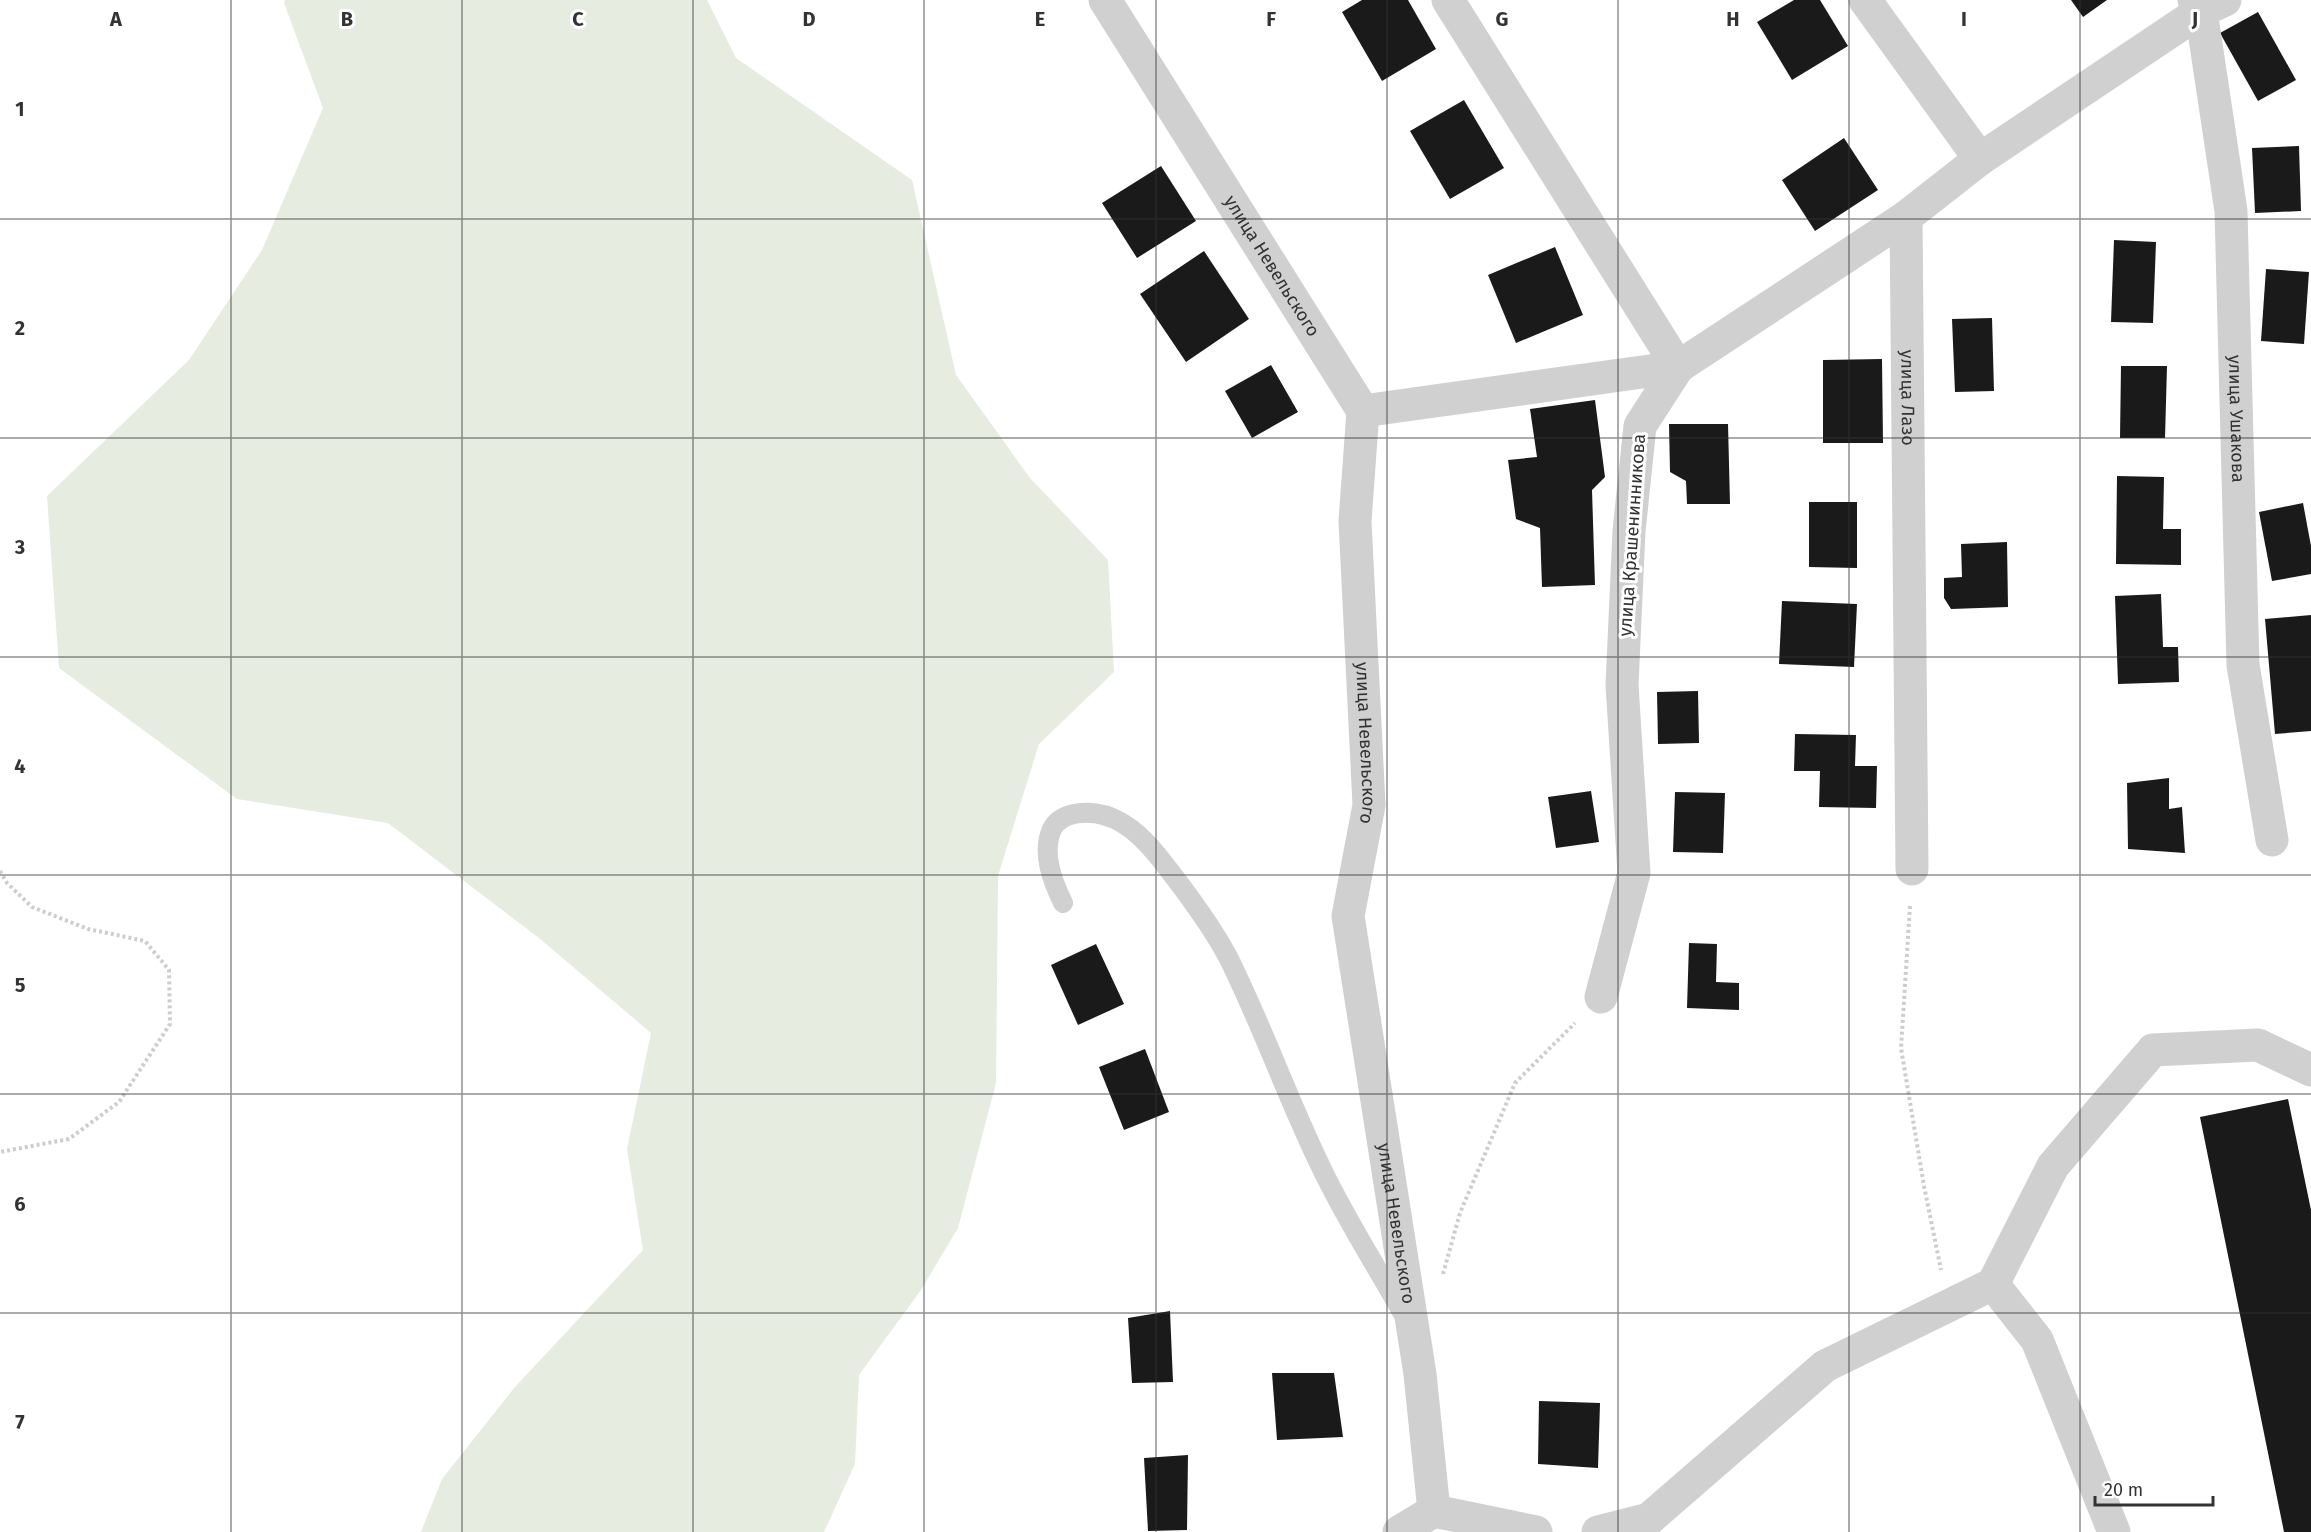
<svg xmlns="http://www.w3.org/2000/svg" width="2311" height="1532" font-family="'Fira Sans',sans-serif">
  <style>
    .green { fill: #e6ecdf }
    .building { fill: #1a1a1a }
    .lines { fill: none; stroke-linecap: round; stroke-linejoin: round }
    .path { stroke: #cdcdcd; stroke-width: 4; stroke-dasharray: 3 3; stroke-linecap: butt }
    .service { stroke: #d0d0d0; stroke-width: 20 }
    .minor { stroke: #d0d0d0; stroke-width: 33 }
    .grid { fill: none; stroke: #333; stroke-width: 1.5; stroke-opacity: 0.55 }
    .labels { text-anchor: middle; stroke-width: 6; stroke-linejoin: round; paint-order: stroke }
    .street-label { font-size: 18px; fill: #333; stroke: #fff }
    .grid-label { font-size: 20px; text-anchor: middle; font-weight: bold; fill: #333; stroke: #fff; stroke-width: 6; stroke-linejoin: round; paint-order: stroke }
  </style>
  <rect width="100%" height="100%" fill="#fff"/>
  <polygon class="green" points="285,0 707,0 736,58 912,180 956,375 1030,478 1108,560 1114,672 1039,744 998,876 996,1083 958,1228 921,1290 859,1375 855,1464 824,1532 421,1532 442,1479 515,1387 643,1250 627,1149 651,1033 539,938 388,823 237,799 59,668 47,496 189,360 262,250 323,108 284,3"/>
  <g class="building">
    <polygon points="1362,0 1408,0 1436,49 1382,81 1342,12"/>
    <polygon points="1794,0 1820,0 1848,46 1792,80 1757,22"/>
    <polygon points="2071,0 2107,0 2083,17"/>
    <polygon points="2258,12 2296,80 2258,101 2220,33"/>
    <polygon points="1464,100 1504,168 1450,199 1410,131"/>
    <polygon points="1844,138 1878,190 1815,231 1782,180"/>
    <polygon points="2299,146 2301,211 2255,213 2252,148"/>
    <polygon points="1161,166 1196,221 1137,258 1102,203"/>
    <polygon points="2114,240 2156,242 2153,323 2111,322"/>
    <polygon points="1555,247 1583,315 1516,343 1488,275"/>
    <polygon points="1204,251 1249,319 1186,362 1140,294"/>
    <polygon points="2266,269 2309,272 2304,344 2261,341"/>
    <polygon points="1992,318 1994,391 1955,392 1952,319"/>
    <polygon points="1882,359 1883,443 1823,443 1823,360"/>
    <polygon points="1271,365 1298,412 1252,438 1225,391"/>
    <polygon points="2121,366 2167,366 2165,438 2120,438"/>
    <polygon points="1595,400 1605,477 1592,490 1595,585 1542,587 1540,528 1516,519 1508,460 1537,457 1530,409"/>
    <polygon points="1669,424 1728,424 1730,504 1687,504 1686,481 1670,472"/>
    <polygon points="2117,476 2164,477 2163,529 2181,529 2181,565 2116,564"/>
    <polygon points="1809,502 1857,502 1857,568 1809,567"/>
    <polygon points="2303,503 2311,546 2311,574 2272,581 2259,512"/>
    <polygon points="2007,542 2008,607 1951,609 1944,598 1944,578 1962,577 1961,544"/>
    <polygon points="2161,594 2163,647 2178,647 2179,682 2118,684 2115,596"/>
    <polygon points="1782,601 1857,604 1854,667 1779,664"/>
    <polygon points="2311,615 2311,731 2275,734 2265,619"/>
    <polygon points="1698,691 1699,743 1658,744 1657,692"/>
    <polygon points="1795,734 1856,735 1855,766 1877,766 1876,808 1819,807 1820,771 1794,771"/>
    <polygon points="2169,778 2169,809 2182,807 2185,853 2128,849 2127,783"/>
    <polygon points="1591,791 1599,842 1556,848 1548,797"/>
    <polygon points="1675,792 1725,793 1723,853 1673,852"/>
    <polygon points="1689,943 1717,944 1716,982 1739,983 1739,1010 1687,1008"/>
    <polygon points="1096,944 1124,1004 1078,1025 1051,965"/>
    <polygon points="1145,1049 1169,1112 1124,1130 1099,1067"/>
    <polygon points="2288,1099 2311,1210 2311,1532 2284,1532 2200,1117"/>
    <polygon points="1170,1311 1173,1382 1132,1383 1128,1318"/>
    <polygon points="1272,1373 1334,1373 1343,1437 1277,1440"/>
    <polygon points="1539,1401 1600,1403 1598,1468 1538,1464"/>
    <polygon points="1188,1455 1187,1530 1148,1531 1144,1458"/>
  </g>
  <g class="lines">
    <g class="path">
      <polyline points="0,871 7,883 32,907 88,929 145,941 169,970 170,1024 119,1102 69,1139 0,1152"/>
      <polyline points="1910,906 1901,1048 1924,1186 1941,1270"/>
      <polyline points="1443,1274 1460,1213 1515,1083 1575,1023"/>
    </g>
    <path class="service" d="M1063,903C1053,882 1041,853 1052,829C1056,821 1065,816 1074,814C1110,807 1137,830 1158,856C1181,885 1211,925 1228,957C1262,1025 1287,1097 1320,1165C1344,1216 1375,1264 1402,1312"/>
    <g class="minor">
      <path id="s1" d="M1105,0L1363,411L1355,521L1369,805L1348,916L1420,1374L1434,1511"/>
      <polyline points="1448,0 1678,367 1640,426 1629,531 1622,685 1634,873 1601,997"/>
      <path id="s2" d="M1865,0L1980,159L1906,217L1912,869"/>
      <path id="s3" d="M2194,0L2201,11L2231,211L2243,665L2272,840"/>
      <polyline points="1980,159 2201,11 2225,0"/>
      <polyline points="1363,411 1678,367 1906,217"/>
      <polyline points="1993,1284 2037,1340 2114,1532"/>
      <polyline points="1434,1511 1536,1532"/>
      <polyline points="1399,1532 1434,1511"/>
      <polyline points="1598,1532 1649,1519 1825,1366 1993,1284 2053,1166 2153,1050 2258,1045 2311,1070"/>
    </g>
  </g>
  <path class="grid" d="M231,0V1532M462,0V1532M693,0V1532M924,0V1532M1156,0V1532M1387,0V1532M1618,0V1532M1849,0V1532M2080,0V1532M0,219H2311M0,438H2311M0,657H2311M0,875H2311M0,1094H2311M0,1313H2311"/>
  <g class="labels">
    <g class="street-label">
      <text dy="6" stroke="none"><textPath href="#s1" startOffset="314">улица Невельского</textPath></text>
      <text dy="6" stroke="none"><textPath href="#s2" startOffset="471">улица Лазо</textPath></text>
      <text dy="6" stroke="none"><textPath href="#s3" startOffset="423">улица Ушакова</textPath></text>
      <text transform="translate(1632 535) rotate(-86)" y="6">улица Крашенинникова</text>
      <text dy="6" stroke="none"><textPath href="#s1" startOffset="818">улица Невельского</textPath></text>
      <text dy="6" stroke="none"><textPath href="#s1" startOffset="1304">улица Невельского</textPath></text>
    </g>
  </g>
  <g class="grid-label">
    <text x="116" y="26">A</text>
    <text x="347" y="26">B</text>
    <text x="578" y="26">C</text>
    <text x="809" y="26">D</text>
    <text x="1040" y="26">E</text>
    <text x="1271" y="26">F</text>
    <text x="1502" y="26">G</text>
    <text x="1733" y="26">H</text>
    <text x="1964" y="26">I</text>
    <text x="2195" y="26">J</text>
    <text x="20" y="116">1</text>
    <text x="20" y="335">2</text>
    <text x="20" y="554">3</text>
    <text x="20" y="773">4</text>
    <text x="20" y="992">5</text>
    <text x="20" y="1211">6</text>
    <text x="20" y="1429">7</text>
  </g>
  <path d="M2095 1496v9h118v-9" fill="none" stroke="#333333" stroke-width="3"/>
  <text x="2104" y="1496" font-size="18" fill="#333333" stroke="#ffffff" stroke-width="4.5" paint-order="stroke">20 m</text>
</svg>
